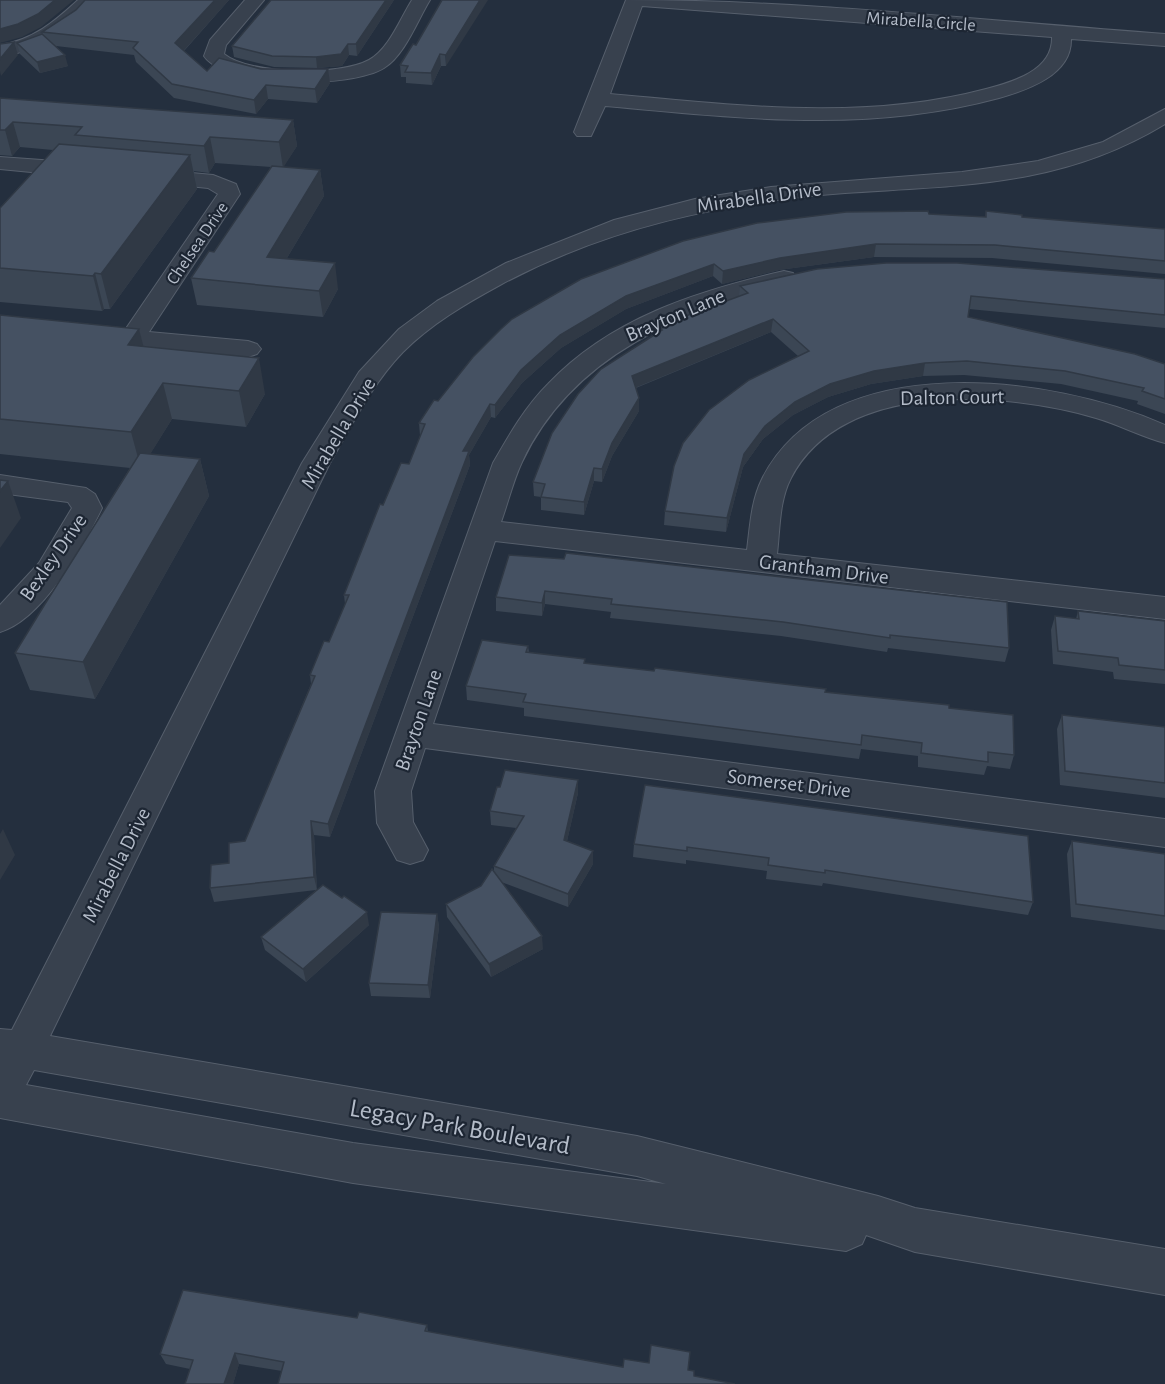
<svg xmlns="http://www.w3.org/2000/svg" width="1165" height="1384" font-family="'Alegreya Sans',sans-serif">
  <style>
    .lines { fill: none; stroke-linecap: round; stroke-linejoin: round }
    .minor-casing { stroke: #565f6c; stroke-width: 2 }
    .minor { fill: #38414e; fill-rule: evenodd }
    .wall { fill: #3b4654 }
    .shaded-wall { fill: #303945 }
    .building { fill: #455162; stroke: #303945; stroke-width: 1.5 }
    .labels { text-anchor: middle; stroke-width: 4.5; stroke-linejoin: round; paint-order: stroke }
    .far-street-label { font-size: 18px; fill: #b4bcc9; stroke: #1d2633 }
    .street-label { font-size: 21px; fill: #b4bcc9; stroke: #1d2633 }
    .near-street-label { font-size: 26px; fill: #b4bcc9; stroke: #1d2633 }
  </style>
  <rect width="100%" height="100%" fill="#242f3e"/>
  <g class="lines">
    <g class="minor-casing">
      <g id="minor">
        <path d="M78,0H97C74,33 38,50 0,57V45C33,40 54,22 78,0Z"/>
        <path d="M245,0H264L226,45L224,54C250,75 340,76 369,60C389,49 400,19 412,0H430C417,21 405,55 384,68C352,88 228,90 204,56L210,40Z"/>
        <path d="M626,0C806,0 986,21 1165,34V46L1071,39C1072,75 1027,90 999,98C865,134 741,118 605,106L591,136H577L574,132ZM642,6L1052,37C1053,71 1012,82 986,89C862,122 735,105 610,94Z"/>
        <path d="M1165,109V124C1061,187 962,185 845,193C724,202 608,227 500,285C465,304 431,324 403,352C372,384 352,425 330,463L50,1036L637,1136L878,1196L915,1208L1165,1249V1295L915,1252L866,1235L862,1244L846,1251L353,1183L0,1118V1029L12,1030L302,463L359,372L399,329L437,301L506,263L614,220L695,199L771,187L962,172L1038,161L1103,142ZM34,1070L637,1176L666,1184L353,1143L26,1085Z"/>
        <polygon points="0,157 83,163 91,165 94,170 91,175 83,177 0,169"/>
        <polygon points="149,169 213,175 236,184 240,194 149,332 248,341 257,344 261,349 257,354 248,357 113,344 104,341 100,336 104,331 125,330 218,194 208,188 141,181 138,176 141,171"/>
        <path d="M784,271L793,273L796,278L793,283C683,310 573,354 522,462C513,481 508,503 501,522L747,550C750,527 751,501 762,479C829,346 1053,375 1165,425V443C1142,437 1120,425 1096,418C1007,392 843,378 791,478C779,501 780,529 777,554L1165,597V619L495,541L433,724L1165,819V847L425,748L411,791L413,822L428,850L423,860L410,864L397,860L377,823L375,791L493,463C509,435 525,407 548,384C611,318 697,291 784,271Z"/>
        <path d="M0,475L86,488L95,494L102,508C84,546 42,620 0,632V605L39,563L72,508L68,502L0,493Z"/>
      </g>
    </g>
    <use href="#minor" class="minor"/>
  </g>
  <g class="wall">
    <polygon points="85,0 229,0 184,51 207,71 261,69 330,83 317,103 268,99 256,114 174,98 136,62 134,55 56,46 68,66 40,73 20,54 17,43 43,34 42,32 76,10"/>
    <polygon points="394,0 357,56 349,55 342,66 317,68 274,67 234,57 232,46"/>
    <polygon points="442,0 446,66 441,66 432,85 406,83 406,77 401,77 400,65 416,45"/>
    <polygon points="0,98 293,120 297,146 283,167 320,170 324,196 287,258 338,289 323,317 197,305 191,278 214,252 271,167 215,163 209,173 194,171 197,189 110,309 104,309 102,311 0,302 0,208 53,150 20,147 12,156 0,155"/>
    <polygon points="986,211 1022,217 1165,229 1165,274 992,258 874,257 779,270 722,284 713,276 626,309 561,348 522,383 495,418 491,417 469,455 470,465 330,837 314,835 317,890 369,925 306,982 265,950 261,937 316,890 214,902 210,888 245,841 311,684 310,675 329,642 345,604 344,595 383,505 409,464 420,436 419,423 438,401 581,279 929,214 985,217"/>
    <polygon points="1165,279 1165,328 969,309 968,317 1165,364 1165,414 1137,404 1138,401 1061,384 964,375 923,376 871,384 828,397 793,415 763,439 743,467 726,532 664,525 665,511 798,356 771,332 636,388 639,398 639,411 612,456 602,482 594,481 584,515 541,510 541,497 534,496 533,482 660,332 660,329 739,296 740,286"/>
    <polygon points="0,315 139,329 143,346 265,394 246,427 172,419 150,454 200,459 209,496 95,699 30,690 15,653 130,468 0,454"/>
    <polygon points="509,555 1009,648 1005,662 888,648 887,652 781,636 610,618 611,612 545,604 542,616 496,611 496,597"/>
    <polygon points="1078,611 1165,621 1165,684 1114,679 1113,672 1053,664 1051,630 1055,616 1076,619"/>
    <polygon points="528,646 529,652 585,663 949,708 1014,755 1010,769 987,766 984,775 918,767 918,756 861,749 859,759 524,716 524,708 467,700 466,686"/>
    <polygon points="1062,715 1165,727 1165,798 1060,785 1057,729"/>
    <polygon points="645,785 1033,902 1028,915 823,883 822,886 766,879 767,871 686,860 686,864 633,857 634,844"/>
    <polygon points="578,793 567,841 593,864 568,907 501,882 543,949 491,977 447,917 446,904 481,886 494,873 494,866 516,828 491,825 490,811"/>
    <polygon points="1072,841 1165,854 1165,930 1071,917 1067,854"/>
    <polygon points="437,914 439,927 430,998 371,996 369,983"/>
    <polygon points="357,1318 427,1325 428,1332 623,1367 688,1370 282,1371 239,1364 233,1384 185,1384 190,1369 166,1364 160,1354"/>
  </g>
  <g class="shaded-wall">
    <polygon points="55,0 74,0 41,27 22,37 0,43 0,29"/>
    <polygon points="215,0 229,0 178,57 175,43"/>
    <polygon points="386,0 394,0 357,56 356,44"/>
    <polygon points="480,0 488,0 446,66 446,55"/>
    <polygon points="14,42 18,55 1,76 0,71 0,59"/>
    <polygon points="348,44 349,55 342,66 317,68 316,57"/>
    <polygon points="440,54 441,66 432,85 431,73"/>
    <polygon points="65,55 68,66 40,73 37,62"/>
    <polygon points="328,69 330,83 317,103 315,89"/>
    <polygon points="266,85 268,99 256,114 254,100"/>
    <polygon points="293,120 297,146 283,168 279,142"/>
    <polygon points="13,122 20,147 12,156 5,130"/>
    <polygon points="210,137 215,163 209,173 204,146"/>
    <polygon points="190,155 197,189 110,309 101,274"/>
    <polygon points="320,170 324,196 272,283 267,257"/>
    <polygon points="876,244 874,257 779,270 722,284 723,271 780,258"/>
    <polygon points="335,263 338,289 323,317 319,291"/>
    <polygon points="714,264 713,276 626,309 561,348 522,383 495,418 495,405 521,370 560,335 626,296"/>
    <polygon points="95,273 104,309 102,311 93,276"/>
    <polygon points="773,319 771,332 632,389 632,376"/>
    <polygon points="139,329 148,364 128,345"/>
    <polygon points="259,358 265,394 246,427 239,391"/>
    <polygon points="925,363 923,376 871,384 828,397 793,415 763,439 743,467 726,532 727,518 744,454 765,426 795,402 830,384 874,371"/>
    <polygon points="163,383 172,419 141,469 131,432"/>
    <polygon points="639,398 639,411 612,456 602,482 602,469 612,443"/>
    <polygon points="490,404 491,417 469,455 470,465 330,837 328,824 463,451"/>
    <polygon points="200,459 209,496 95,699 83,662"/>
    <polygon points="594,468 594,481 584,515 584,502"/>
    <polygon points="8,481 21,518 0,548 0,491"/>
    <polygon points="545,591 545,604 542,616 542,603"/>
    <polygon points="578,780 578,793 564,854 564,840"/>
    <polygon points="311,821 314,835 317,890 314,877"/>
    <polygon points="3,829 15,855 0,880 0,834"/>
    <polygon points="593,851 593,864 568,907 568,894"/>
    <polygon points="367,912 369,925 306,982 303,969"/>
    <polygon points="437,914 439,927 430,998 428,985"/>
    <polygon points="542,936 543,949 491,977 489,964"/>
    <polygon points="235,1353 239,1364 233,1384 224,1384"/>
  </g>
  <g class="building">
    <polygon points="0,0 55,0 38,14 18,24 0,29"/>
    <polygon points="85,0 215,0 175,43 207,71 219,58 261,69 328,69 315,89 266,85 254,100 172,84 133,48 138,42 42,32 76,10"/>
    <polygon points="271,0 386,0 356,44 348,44 341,54 316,57 272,56 232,46"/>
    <polygon points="442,0 480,0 446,55 440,54 431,73 405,72 408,66 400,65 413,44 416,45"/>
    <polygon points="42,34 65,55 37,62 17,43"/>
    <polygon points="14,42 0,59 0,44"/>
    <polygon points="0,98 293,120 279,142 210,137 204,146 75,135 82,127 13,122 5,130 0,130"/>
    <polygon points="59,144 190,155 101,274 95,273 93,276 0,268 0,208"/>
    <polygon points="272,166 320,170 267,257 335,263 319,291 191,278 209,251 214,252"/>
    <polygon points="928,211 929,214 986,217 986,211 1022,215 1022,217 1165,229 1165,261 995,245 876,244 780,258 723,271 714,264 626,296 560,335 521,370 495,405 490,404 463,451 469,451 328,824 311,821 314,877 210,888 211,865 229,863 229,843 245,841 315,676 310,675 324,641 329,642 349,595 344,595 380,504 383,505 401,463 409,464 425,424 419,423 434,400 438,401 473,357 501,329 512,319 581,279 683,241 757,223 846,212"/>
    <polygon points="886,263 957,263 1165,279 1165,315 971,296 968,317 1135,354 1165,364 1165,399 1142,391 1144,388 1065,371 967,361 925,363 874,371 830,384 795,402 765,426 744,454 727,518 665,511 674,466 683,443 709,410 749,380 809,351 773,319 632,376 639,398 612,443 602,469 594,468 584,502 541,497 545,484 533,482 552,433 578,394 601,369 662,330 660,329 683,317 748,293 740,286 817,269"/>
    <polygon points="0,315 139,329 128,345 259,358 239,391 163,383 131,432 0,419"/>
    <polygon points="140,453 200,459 83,662 15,653 45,604"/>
    <polygon points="0,480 8,481 0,491"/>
    <polygon points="566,553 1007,602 1009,648 890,635 890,638 783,622 611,604 612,599 545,591 542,603 496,597 509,555 564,559"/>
    <polygon points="1078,611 1165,621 1165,670 1119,665 1118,658 1058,651 1055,616 1079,619"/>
    <polygon points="482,640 528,646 526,652 585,659 584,663 654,671 655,668 775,683 826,689 825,692 949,705 949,708 1013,715 1014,755 988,752 988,762 921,753 922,743 862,735 861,745 523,702 526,694 466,686"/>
    <polygon points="1062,715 1165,727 1165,783 1065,771"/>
    <polygon points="505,770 578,780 564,840 593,851 568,894 494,866 524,816 490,811 497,787 500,787"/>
    <polygon points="645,785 1028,836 1033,902 825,870 825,873 768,865 769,858 687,847 687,851 634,844"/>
    <polygon points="1072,841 1165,854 1165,916 1076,904"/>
    <polygon points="492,869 542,936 489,964 446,904 481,886"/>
    <polygon points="323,885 342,898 344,896 367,912 303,969 261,937"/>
    <polygon points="381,912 437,914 428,985 369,983"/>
    <polygon points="183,1290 357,1318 359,1312 427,1325 425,1331 623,1367 624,1359 649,1363 651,1345 690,1352 688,1370 694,1371 694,1376 735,1384 278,1384 284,1362 235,1353 224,1384 185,1384 193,1360 160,1354"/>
  </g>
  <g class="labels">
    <g class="far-street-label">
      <text transform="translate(921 21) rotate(4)" y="6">Mirabella Circle</text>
      <text transform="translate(197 243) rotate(-56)" y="6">Chelsea Drive</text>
    </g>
    <g class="street-label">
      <text transform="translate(759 197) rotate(-8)" y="7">Mirabella Drive</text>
      <text transform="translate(675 315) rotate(-23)" y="7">Brayton Lane</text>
      <text transform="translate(952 397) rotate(-1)" y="7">Dalton Court</text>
      <text transform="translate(338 433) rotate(-59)" y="7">Mirabella Drive</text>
      <text transform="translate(53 557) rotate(-55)" y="7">Bexley Drive</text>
      <text transform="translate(824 569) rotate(7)" y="7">Grantham Drive</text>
      <text transform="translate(418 720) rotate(-71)" y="7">Brayton Lane</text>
      <text transform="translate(789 783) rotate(7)" y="7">Somerset Drive</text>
      <text transform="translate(116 865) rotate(-63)" y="7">Mirabella Drive</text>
    </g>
    <g class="near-street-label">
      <text transform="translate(460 1126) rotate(10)" y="9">Legacy Park Boulevard</text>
    </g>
  </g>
</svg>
